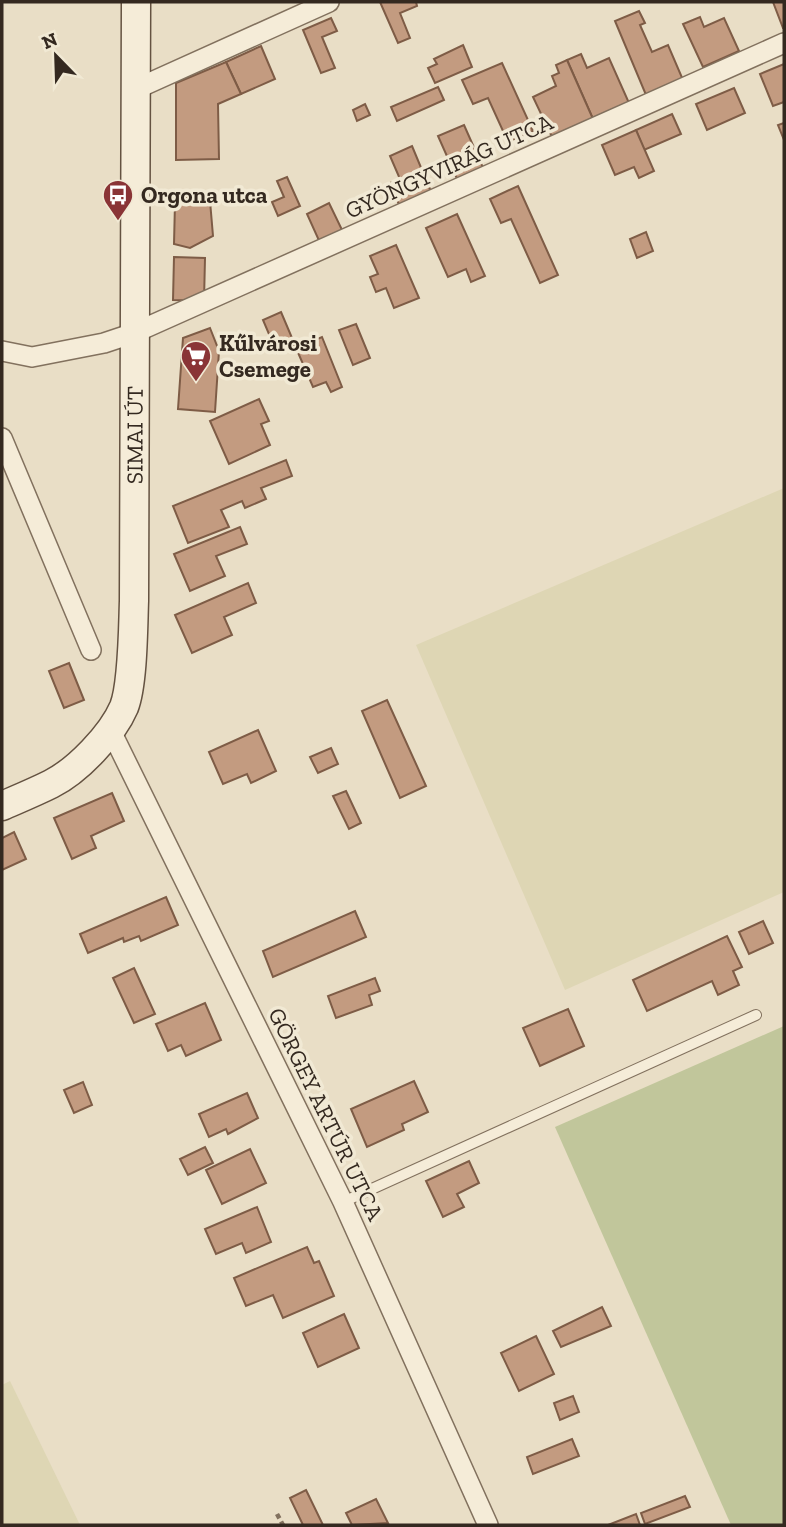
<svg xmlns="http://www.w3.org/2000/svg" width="786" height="1527" font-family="'Zilla Slab',serif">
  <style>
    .farmland { fill: #ded6b4 }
    .green { fill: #c1c69b }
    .building { fill: #c39b80; stroke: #7e5c46; stroke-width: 2 }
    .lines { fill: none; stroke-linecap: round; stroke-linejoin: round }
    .lane-casing { stroke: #82715e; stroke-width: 12 }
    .street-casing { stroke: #82715e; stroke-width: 22 }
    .secondary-casing { stroke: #645241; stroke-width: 31 }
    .path { stroke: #82715e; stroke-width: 4.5; stroke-dasharray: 5 3.5; stroke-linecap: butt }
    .lane { stroke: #f5ecd8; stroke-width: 10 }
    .street { stroke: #f5ecd8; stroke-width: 19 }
    .secondary { stroke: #f5ecd8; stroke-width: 28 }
    .labels { text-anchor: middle; stroke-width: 7; stroke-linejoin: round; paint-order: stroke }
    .street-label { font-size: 23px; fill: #342920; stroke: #f1e9d4 }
    .poi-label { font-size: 23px; font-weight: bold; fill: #342920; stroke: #f1e9d4; text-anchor: start }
  </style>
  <rect width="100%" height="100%" fill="#e9dec6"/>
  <g class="farmland">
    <polygon points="784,488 784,892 565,990 416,645"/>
    <polygon points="10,1381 80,1525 2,1525 2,1385"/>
  </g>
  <polygon class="green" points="784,1026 784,1525 731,1525 555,1127"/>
  <g class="building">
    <polygon points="380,2 416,2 417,6 400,13 410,38 398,43"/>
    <polygon points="773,2 784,2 784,28 783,28"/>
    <polygon points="639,11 645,23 640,25 652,52 668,45 683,80 646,95 615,21"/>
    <polygon points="700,17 704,27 724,18 739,51 703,67 683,24"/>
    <polygon points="331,18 337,31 322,37 335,68 321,73 303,30"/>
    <polygon points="463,45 472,67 435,83 428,68 437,64 434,59"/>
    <polygon points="261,46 275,79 241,94 226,62"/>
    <polygon points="581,54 587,68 609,58 629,103 593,119 567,60"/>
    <polygon points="567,60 593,119 552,137 533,97 556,86 552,76 559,73 556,65"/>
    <polygon points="226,62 241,94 218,104 219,159 176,160 176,83"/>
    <polygon points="502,63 533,131 508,142 488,98 473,104 462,80"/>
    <polygon points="784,64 784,102 773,106 760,74"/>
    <polygon points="438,87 444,100 397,121 391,107"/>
    <polygon points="734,88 745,113 707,130 696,104"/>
    <polygon points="365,104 370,115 357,121 353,110"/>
    <polygon points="672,114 681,134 644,150 636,130"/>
    <polygon points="784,123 784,140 778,125"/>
    <polygon points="464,125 484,170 458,181 438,136"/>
    <polygon points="636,130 654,171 639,178 634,167 615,175 602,145"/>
    <polygon points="412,146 432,194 400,207 390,183 400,179 390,156"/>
    <polygon points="287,177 300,206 278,216 272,202 284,197 277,181"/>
    <polygon points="518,186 558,275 540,283 511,219 501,223 490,199"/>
    <polygon points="194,194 210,201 213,236 190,248 174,244 175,203"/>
    <polygon points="329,203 344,234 321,245 307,214"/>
    <polygon points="457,214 485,276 471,282 466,269 448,277 426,228"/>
    <polygon points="646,232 653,251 637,258 630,239"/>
    <polygon points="396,245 419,298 394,308 386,288 376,292 370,277 378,274 370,256"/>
    <polygon points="174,257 205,258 204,301 173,300"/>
    <polygon points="281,312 295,345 277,353 263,320"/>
    <polygon points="356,324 370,358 353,365 339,330"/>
    <polygon points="210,328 219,351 215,412 178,409 183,338"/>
    <polygon points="322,337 342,387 331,392 326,382 313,387 296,348"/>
    <polygon points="259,399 269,421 261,424 270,445 229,464 210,421"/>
    <polygon points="286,460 292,476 261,488 266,499 245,508 242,501 221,510 229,527 188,543 173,506"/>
    <polygon points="240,527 247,544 216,556 225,576 190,591 174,554"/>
    <polygon points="248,583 256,603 224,617 232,635 192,653 175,615"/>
    <polygon points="69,663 84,700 64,708 49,671"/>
    <polygon points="387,700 426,786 400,798 362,711"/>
    <polygon points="258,730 276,771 251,783 247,774 223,784 209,752"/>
    <polygon points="331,748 338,764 318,773 310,757"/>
    <polygon points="346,791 361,823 349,829 333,796"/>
    <polygon points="112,793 124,821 91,836 96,848 72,859 54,818"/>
    <polygon points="14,832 26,859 2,870 2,838"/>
    <polygon points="166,897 178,925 141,941 139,936 124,942 123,938 88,953 80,934"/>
    <polygon points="355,911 366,937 273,977 263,951"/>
    <polygon points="763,921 773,943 749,954 739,932"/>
    <polygon points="727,936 742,967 733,971 739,985 718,995 712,981 647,1011 633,980"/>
    <polygon points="134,968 155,1014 134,1023 113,978"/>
    <polygon points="375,978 380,991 369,995 372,1005 336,1018 328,996"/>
    <polygon points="205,1003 221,1040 186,1056 181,1045 168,1051 156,1024"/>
    <polygon points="568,1009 584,1046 540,1066 523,1028"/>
    <polygon points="414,1081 428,1112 402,1124 404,1130 367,1147 351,1109"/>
    <polygon points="83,1082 92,1105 74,1113 64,1090"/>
    <polygon points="247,1093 258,1118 228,1134 226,1129 209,1137 199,1114"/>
    <polygon points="205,1147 213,1163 188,1175 180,1159"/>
    <polygon points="250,1149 266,1183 222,1204 206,1170"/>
    <polygon points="469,1161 479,1183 457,1194 464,1207 443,1217 426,1181"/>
    <polygon points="257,1207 271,1242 246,1253 242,1243 216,1254 205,1229"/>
    <polygon points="307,1247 314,1263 319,1261 334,1296 283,1318 273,1295 246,1306 234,1278"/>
    <polygon points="602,1307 611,1326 561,1347 553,1331"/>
    <polygon points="344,1314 359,1348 318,1367 303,1333"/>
    <polygon points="536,1336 554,1374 519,1391 501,1353"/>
    <polygon points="573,1396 579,1412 560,1420 554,1403"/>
    <polygon points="572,1439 579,1456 533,1474 527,1457"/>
    <polygon points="306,1490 323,1525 303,1525 290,1498"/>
    <polygon points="685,1496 690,1507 645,1524 641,1513"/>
    <polygon points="376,1499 388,1523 352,1525 346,1513"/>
    <polygon points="636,1514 640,1525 608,1525"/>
  </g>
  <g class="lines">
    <g class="lane-casing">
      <polyline id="lane" points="343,1202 756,1015"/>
    </g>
    <g class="street-casing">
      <g id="street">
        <polyline points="136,89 329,2"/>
        <polyline points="2,351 32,357 104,343 134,333 784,43"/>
        <polyline points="2,438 91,650"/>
        <polyline points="110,729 343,1202 488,1525"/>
      </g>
    </g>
    <g class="secondary-casing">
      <g id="secondary">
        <path id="s1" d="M2,806C18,799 35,792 51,784C77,771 112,735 124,707C133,684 133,628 134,601L136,2"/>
      </g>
    </g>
    <polyline class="path" points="277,1514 283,1525"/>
    <use href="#lane" class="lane"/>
    <use href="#street" class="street"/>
    <use href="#secondary" class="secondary"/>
  </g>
  <defs>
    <g id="bus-pin" transform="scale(1.575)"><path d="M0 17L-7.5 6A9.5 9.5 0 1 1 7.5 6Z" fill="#8a3436" stroke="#f1e9d4"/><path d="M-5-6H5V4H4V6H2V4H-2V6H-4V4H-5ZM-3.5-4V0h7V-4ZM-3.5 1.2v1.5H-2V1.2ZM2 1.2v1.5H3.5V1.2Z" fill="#fff"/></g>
    <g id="supermarket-pin" transform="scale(1.575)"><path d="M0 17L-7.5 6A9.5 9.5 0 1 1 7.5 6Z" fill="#8a3436" stroke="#f1e9d4"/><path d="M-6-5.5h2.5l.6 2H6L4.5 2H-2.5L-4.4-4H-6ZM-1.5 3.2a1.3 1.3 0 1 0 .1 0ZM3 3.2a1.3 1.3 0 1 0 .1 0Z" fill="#fff"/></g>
  </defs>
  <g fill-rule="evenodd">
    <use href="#bus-pin" x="118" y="195"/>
    <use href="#supermarket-pin" x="196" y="356"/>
  </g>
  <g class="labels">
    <g class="street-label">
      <text transform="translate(449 166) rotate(-24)" y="8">GYÖNGYVIRÁG UTCA</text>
      <text dy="8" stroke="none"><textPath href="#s1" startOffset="434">SIMAI ÚT</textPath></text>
      <text transform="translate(326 1114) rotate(64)" y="8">GÖRGEY ARTÚR UTCA</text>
    </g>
    <g class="poi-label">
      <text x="141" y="203">Orgona utca</text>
      <text x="219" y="351">Kűlvárosi<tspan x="219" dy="26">Csemege</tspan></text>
    </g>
  </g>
  <rect width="786" height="1527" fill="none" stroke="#342920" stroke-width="7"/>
  <g transform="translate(56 56) rotate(337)" stroke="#f1e9d4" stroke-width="5" paint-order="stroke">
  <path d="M0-5L12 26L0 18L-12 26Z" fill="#342920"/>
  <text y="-10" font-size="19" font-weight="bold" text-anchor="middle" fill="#342920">N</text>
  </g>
</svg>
